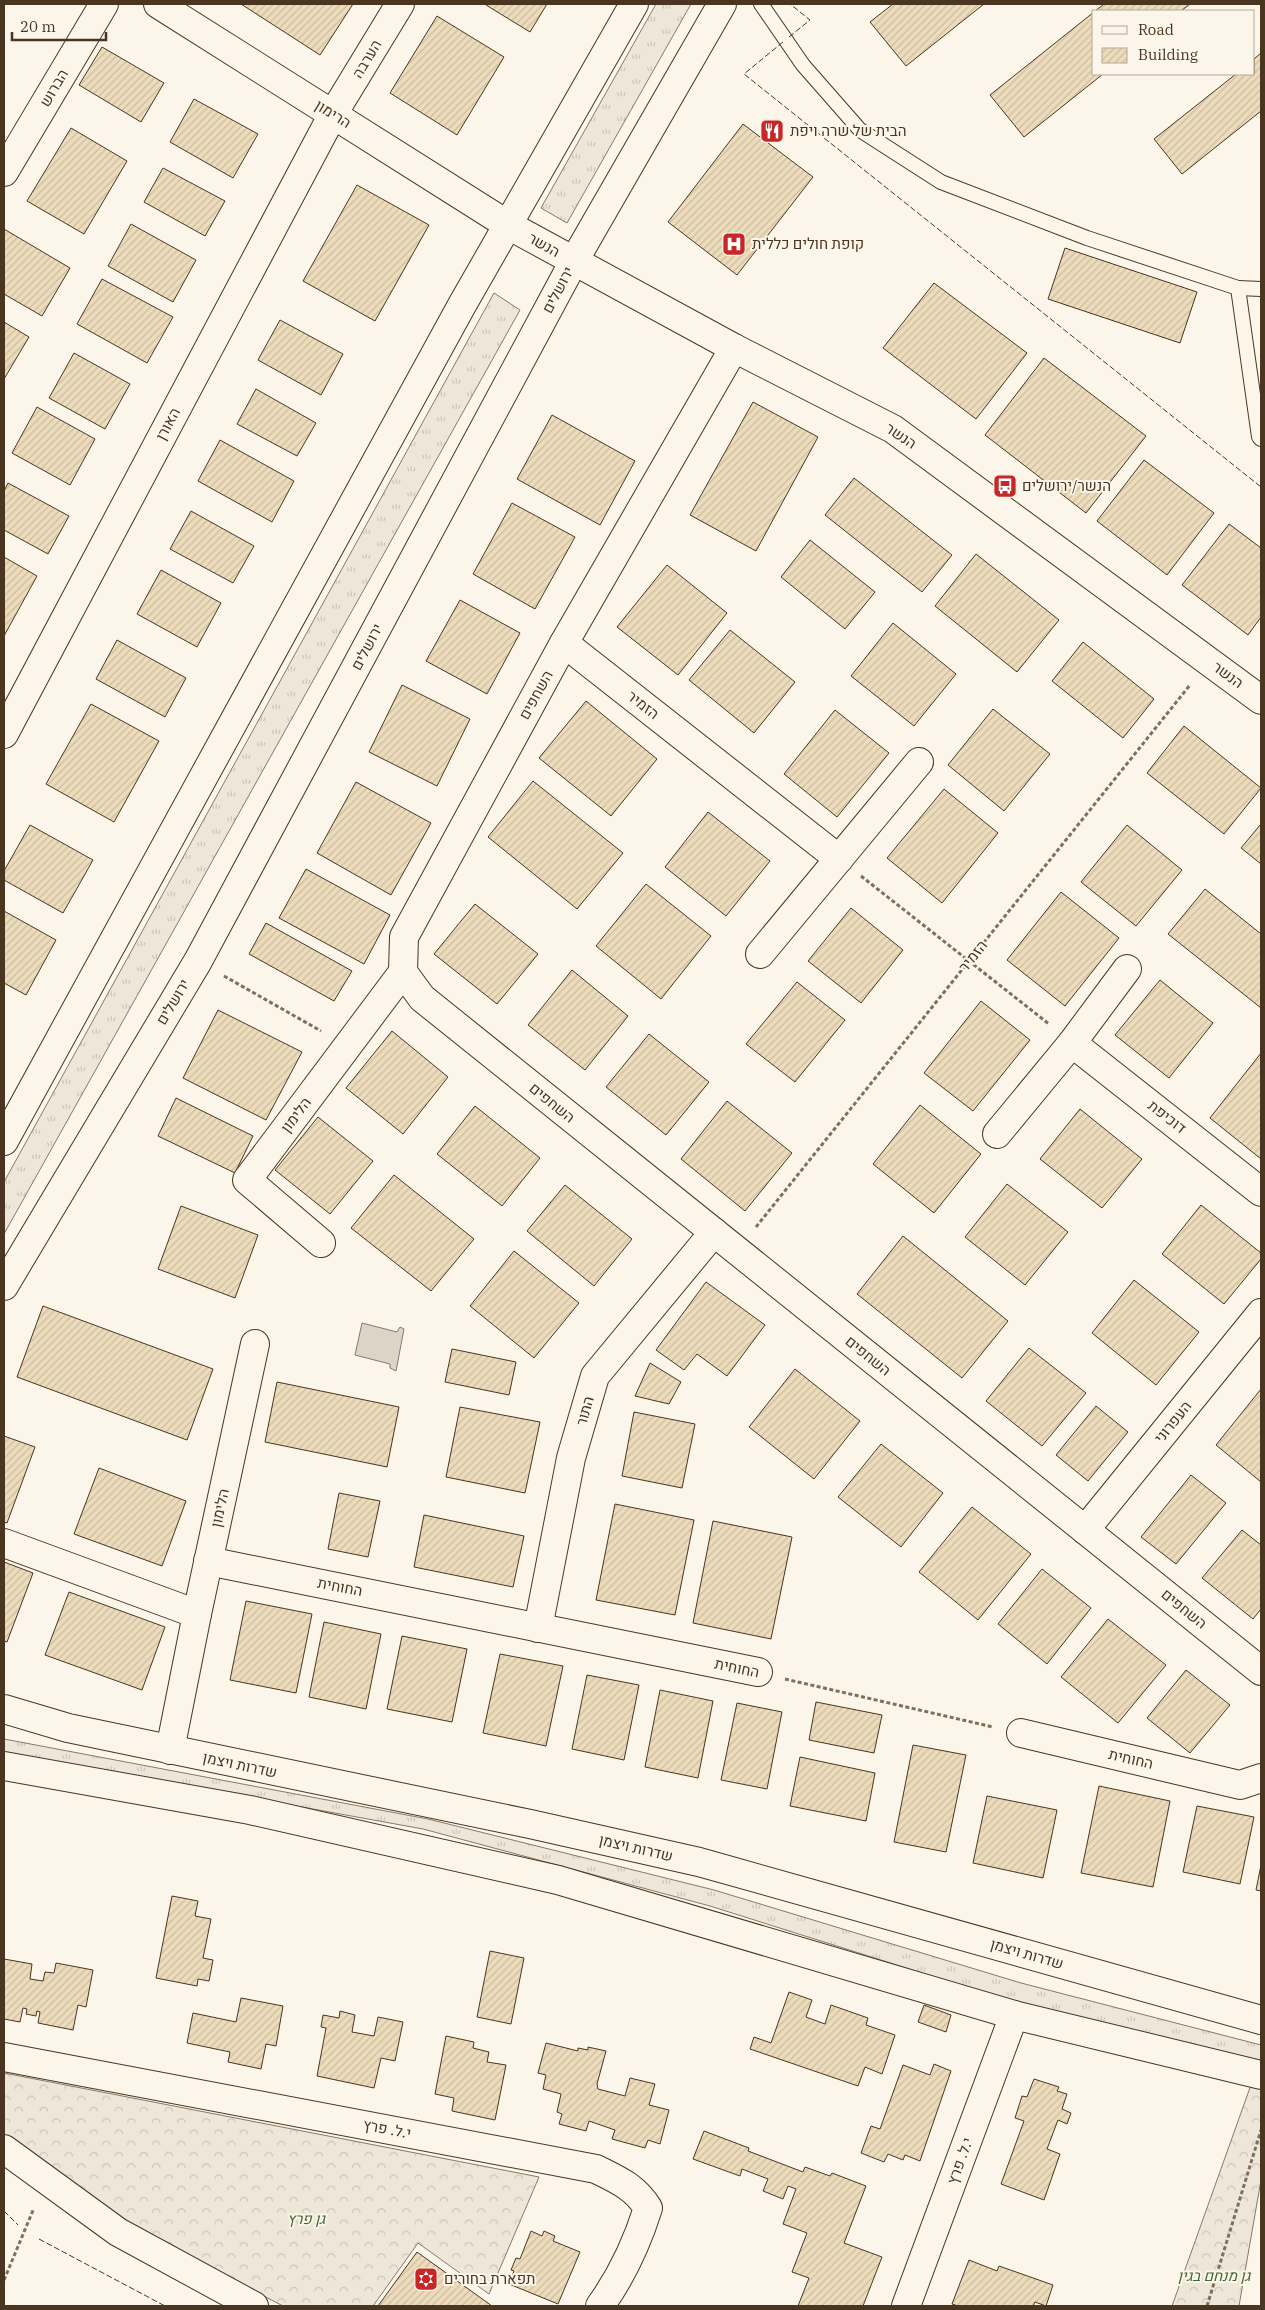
<svg xmlns="http://www.w3.org/2000/svg" width="1265" height="2310" font-family="'IBM Plex Serif',Heebo,serif">
  <style>
    .grass { fill: url(#grass-tufts); stroke: #887966 }
    .forest { fill: url(#forest-crowns); stroke: #887966 }
    .water { fill: #dcd4c6; stroke: #887966 }
    .building { fill: url(#building-hatch); stroke: #4a3520 }
    .lines { fill: none; stroke-linecap: round; stroke-linejoin: round }
    .service-casing { stroke: #4a3520; stroke-width: 16 }
    .minor-casing { stroke: #4a3520; stroke-width: 30 }
    .tertiary-casing { stroke: #4a3520; stroke-width: 30 }
    .secondary-casing { stroke: #4a3520; stroke-width: 30 }
    .path { stroke: #7f6f5c; stroke-width: 3; stroke-dasharray: 4 2.5; stroke-linecap: butt }
    .service { stroke: #fbf6e9; stroke-width: 14 }
    .minor { stroke: #fbf6e9; stroke-width: 28 }
    .tertiary { stroke: #fbf6e9; stroke-width: 28 }
    .secondary { stroke: #fbf6e9; stroke-width: 28 }
    .fence { stroke: #4a3520; stroke-width: 1; stroke-dasharray: 6 2.5; stroke-linecap: butt }
    .labels { text-anchor: middle; stroke-width: 4; stroke-linejoin: round; paint-order: stroke }
    .street-label { font-size: 15px; fill: #4a3520; stroke: #fbf6e9 }
    .poi-label { font-size: 15px; fill: #4a3520; stroke: #fbf6e9; text-anchor: start }
    .park-label { font-size: 15px; font-style: italic; fill: #436837; stroke: #fbf6e9 }
  </style>
  <defs>
    <pattern id="grass-tufts" width="24" height="20" patternUnits="userSpaceOnUse" patternTransform="scale(1.25)"><rect width="24" height="20" fill="#ede6d9"/><path d="M3 7l-1-3M5 7V3M7 7l1-3M15 17l-1-3M17 17v-4M19 17l1-3" fill="none" stroke="#cdc6ba"/></pattern>
    <pattern id="forest-crowns" width="20" height="18" patternUnits="userSpaceOnUse" patternTransform="scale(1.25)"><rect width="20" height="18" fill="#ede6d9"/><path d="M2 6a3 3 0 1 1 6 0M12 15a3 3 0 1 1 6 0" fill="none" stroke="#cdc6ba"/></pattern>
    <pattern id="building-hatch" width="6" height="6" patternUnits="userSpaceOnUse" patternTransform="scale(1.25)"><rect width="6" height="6" fill="#ecdcbc"/><path d="M-1 1l2-2M0 6l6-6M5 7l2-2" fill="none" stroke="#ccbda1"/></pattern>
  </defs>
  <rect width="100%" height="100%" fill="#fbf6e9"/>
  <g class="grass">
    <polygon points="656,4 691,4 567,223 541,208"/>
    <polygon points="494,293 520,310 4,1234 4,1182"/>
    <polygon points="4,1739 428,1819 714,1890 1021,1983 1261,2045 1261,2067 1014,2002 710,1906 423,1829 4,1753"/>
  </g>
  <g class="forest">
    <polygon points="4,2073 539,2177 489,2294 418,2243 373,2306 283,2306 125,2224 4,2138"/>
    <polygon points="1252,2082 1261,2084 1261,2180 1239,2306 1172,2306"/>
  </g>
  <polygon class="water" points="362,1323 397,1332 400,1327 404,1329 396,1371 390,1368 390,1364 355,1355"/>
  <g class="building">
    <polygon points="241,4 353,4 320,55"/>
    <polygon points="487,4 547,4 530,32 486,5"/>
    <polygon points="893,4 984,4 906,66 870,22"/>
    <polygon points="1104,4 1190,4 1181,11 1095,11"/>
    <polygon points="1094,12 1094,74 1103,74 1024,137 990,95"/>
    <polygon points="437,16 504,57 457,135 390,93"/>
    <polygon points="102,47 164,83 141,122 79,85"/>
    <polygon points="1261,53 1261,111 1182,174 1154,139 1236,74 1254,74 1254,59"/>
    <polygon points="194,99 258,134 233,178 170,142"/>
    <polygon points="743,124 813,177 737,275 668,222"/>
    <polygon points="71,128 127,161 84,234 27,201"/>
    <polygon points="163,168 225,201 205,236 144,202"/>
    <polygon points="357,185 429,225 375,321 303,281"/>
    <polygon points="131,224 196,260 173,302 108,266"/>
    <polygon points="4,229 70,268 42,316 4,294"/>
    <polygon points="1065,248 1197,292 1180,343 1048,299"/>
    <polygon points="102,279 173,317 147,363 77,324"/>
    <polygon points="934,283 1027,353 976,419 883,348"/>
    <polygon points="280,320 343,354 321,395 258,360"/>
    <polygon points="4,322 29,337 4,379"/>
    <polygon points="74,353 130,384 105,429 49,398"/>
    <polygon points="1044,358 1146,436 1086,513 985,435"/>
    <polygon points="256,389 316,423 297,456 237,424"/>
    <polygon points="753,402 818,437 756,551 690,515"/>
    <polygon points="37,407 95,439 70,485 12,453"/>
    <polygon points="552,415 635,461 600,525 517,479"/>
    <polygon points="220,440 294,481 272,522 198,481"/>
    <polygon points="1144,460 1214,513 1167,575 1097,521"/>
    <polygon points="854,478 952,555 922,592 825,515"/>
    <polygon points="8,483 69,516 48,554 4,530 4,491"/>
    <polygon points="512,503 575,537 535,609 473,574"/>
    <polygon points="191,511 254,546 233,583 170,549"/>
    <polygon points="1229,524 1261,548 1261,617 1248,635 1182,585"/>
    <polygon points="810,540 875,592 845,629 781,577"/>
    <polygon points="976,554 1059,620 1017,672 935,606"/>
    <polygon points="4,557 37,576 4,636"/>
    <polygon points="667,565 727,613 678,675 617,627"/>
    <polygon points="161,570 221,603 197,647 137,614"/>
    <polygon points="460,600 520,633 487,694 426,661"/>
    <polygon points="893,623 956,674 914,726 851,676"/>
    <polygon points="730,630 795,682 754,733 689,680"/>
    <polygon points="117,640 186,678 165,717 96,679"/>
    <polygon points="1083,642 1154,699 1123,738 1052,681"/>
    <polygon points="402,685 470,719 437,786 369,752"/>
    <polygon points="586,701 657,759 611,816 539,758"/>
    <polygon points="91,704 159,741 114,822 46,784"/>
    <polygon points="993,709 1050,754 1004,811 948,765"/>
    <polygon points="835,710 889,753 837,817 784,774"/>
    <polygon points="1184,726 1261,788 1224,834 1147,773"/>
    <polygon points="533,781 623,853 577,909 488,837"/>
    <polygon points="356,782 431,823 391,895 317,853"/>
    <polygon points="944,789 998,833 942,903 887,858"/>
    <polygon points="708,812 770,861 726,916 665,867"/>
    <polygon points="1261,824 1261,864 1241,848"/>
    <polygon points="30,825 93,860 63,913 4,880 4,871"/>
    <polygon points="1127,825 1182,870 1136,926 1081,882"/>
    <polygon points="306,869 390,915 364,964 279,918"/>
    <polygon points="646,884 711,936 661,999 596,946"/>
    <polygon points="1205,889 1261,934 1261,1008 1168,934"/>
    <polygon points="1061,892 1119,938 1065,1006 1007,960"/>
    <polygon points="475,904 538,954 497,1004 434,954"/>
    <polygon points="851,908 903,950 861,1003 808,961"/>
    <polygon points="4,911 56,940 26,995 4,983"/>
    <polygon points="266,923 352,971 334,1001 249,954"/>
    <polygon points="572,970 628,1016 585,1070 528,1025"/>
    <polygon points="1160,980 1213,1023 1169,1078 1115,1035"/>
    <polygon points="797,982 845,1020 795,1082 746,1044"/>
    <polygon points="981,1001 1030,1040 973,1111 924,1073"/>
    <polygon points="218,1010 302,1052 266,1120 183,1078"/>
    <polygon points="392,1031 448,1077 403,1134 346,1088"/>
    <polygon points="649,1034 709,1082 666,1135 606,1087"/>
    <polygon points="1261,1053 1261,1159 1210,1118"/>
    <polygon points="176,1098 253,1136 235,1173 158,1136"/>
    <polygon points="727,1101 792,1153 745,1211 681,1159"/>
    <polygon points="920,1105 981,1154 934,1213 873,1164"/>
    <polygon points="475,1106 540,1158 502,1206 437,1154"/>
    <polygon points="1080,1109 1142,1159 1102,1208 1040,1159"/>
    <polygon points="318,1117 373,1161 330,1214 275,1170"/>
    <polygon points="394,1175 474,1239 431,1291 351,1228"/>
    <polygon points="1007,1184 1068,1232 1025,1285 965,1237"/>
    <polygon points="565,1185 632,1239 594,1286 527,1231"/>
    <polygon points="1201,1205 1261,1253 1261,1259 1224,1304 1162,1254"/>
    <polygon points="181,1206 258,1235 235,1298 158,1269"/>
    <polygon points="903,1236 1008,1321 962,1378 857,1294"/>
    <polygon points="514,1251 579,1303 534,1358 470,1306"/>
    <polygon points="1134,1280 1199,1332 1156,1385 1092,1333"/>
    <polygon points="706,1282 765,1325 727,1376 697,1354 684,1370 656,1350"/>
    <polygon points="43,1306 213,1369 187,1440 17,1377"/>
    <polygon points="1029,1348 1086,1393 1042,1446 986,1401"/>
    <polygon points="452,1349 516,1362 509,1395 445,1382"/>
    <polygon points="650,1363 681,1382 669,1404 635,1396"/>
    <polygon points="795,1369 860,1421 814,1479 749,1427"/>
    <polygon points="277,1382 399,1407 387,1467 265,1442"/>
    <polygon points="1261,1389 1261,1482 1216,1445"/>
    <polygon points="1096,1406 1128,1432 1088,1481 1056,1455"/>
    <polygon points="460,1407 540,1422 525,1493 446,1477"/>
    <polygon points="634,1412 695,1424 682,1488 622,1476"/>
    <polygon points="4,1436 35,1447 7,1523 4,1522"/>
    <polygon points="881,1444 943,1493 901,1547 838,1497"/>
    <polygon points="99,1468 186,1501 162,1566 74,1534"/>
    <polygon points="1191,1475 1226,1503 1176,1564 1141,1537"/>
    <polygon points="339,1493 380,1501 368,1557 328,1549"/>
    <polygon points="615,1504 694,1520 675,1615 596,1600"/>
    <polygon points="972,1507 1031,1554 978,1620 919,1572"/>
    <polygon points="424,1515 524,1536 513,1587 414,1567"/>
    <polygon points="713,1521 792,1537 771,1639 693,1623"/>
    <polygon points="1242,1530 1261,1545 1261,1609 1253,1619 1202,1578"/>
    <polygon points="4,1562 33,1573 7,1642 4,1641"/>
    <polygon points="1042,1569 1091,1608 1047,1664 998,1624"/>
    <polygon points="69,1592 165,1627 142,1690 45,1655"/>
    <polygon points="246,1601 312,1614 296,1693 230,1680"/>
    <polygon points="1108,1619 1166,1665 1118,1723 1061,1677"/>
    <polygon points="324,1622 381,1634 366,1709 309,1697"/>
    <polygon points="402,1636 467,1649 452,1722 387,1709"/>
    <polygon points="500,1654 563,1666 546,1746 483,1733"/>
    <polygon points="1186,1670 1230,1705 1190,1753 1147,1718"/>
    <polygon points="587,1675 639,1685 624,1760 572,1749"/>
    <polygon points="660,1690 713,1701 698,1778 645,1767"/>
    <polygon points="816,1702 882,1715 874,1753 809,1740"/>
    <polygon points="737,1703 782,1712 767,1789 721,1780"/>
    <polygon points="913,1745 966,1755 946,1852 894,1842"/>
    <polygon points="800,1757 875,1773 866,1821 790,1806"/>
    <polygon points="1099,1786 1170,1801 1153,1887 1081,1873"/>
    <polygon points="987,1796 1057,1810 1043,1878 973,1863"/>
    <polygon points="1197,1806 1254,1817 1240,1884 1183,1872"/>
    <polygon points="1261,1865 1261,1891 1256,1890"/>
    <polygon points="172,1896 198,1901 195,1916 211,1919 203,1958 213,1960 209,1981 198,1979 197,1986 156,1978"/>
    <polygon points="490,1951 524,1958 511,2024 477,2017"/>
    <polygon points="4,1959 32,1964 30,1979 43,1981 45,1972 54,1973 56,1963 93,1970 86,2007 78,2005 73,2030 38,2023 40,2012 37,2011 36,2016 26,2014 27,2009 23,2008 20,2022 4,2019"/>
    <polygon points="789,1992 812,2000 806,2017 825,2024 831,2005 868,2018 866,2025 895,2035 882,2074 865,2067 858,2086 750,2049 754,2037 771,2043"/>
    <polygon points="241,1998 283,2006 276,2046 266,2044 261,2069 228,2062 230,2052 187,2043 193,2013 236,2022"/>
    <polygon points="924,2005 951,2015 946,2032 918,2022"/>
    <polygon points="340,2011 355,2015 352,2032 374,2036 378,2017 403,2022 395,2061 381,2058 374,2088 317,2076 326,2028 321,2027 323,2015 339,2018"/>
    <polygon points="446,2036 474,2042 473,2048 489,2052 487,2062 506,2065 495,2120 452,2111 454,2098 435,2094"/>
    <polygon points="546,2043 578,2051 578,2048 588,2050 588,2047 606,2051 597,2084 598,2089 625,2096 630,2078 655,2084 649,2105 669,2110 660,2144 648,2140 645,2148 612,2139 615,2130 589,2121 586,2131 559,2124 562,2114 557,2112 561,2094 543,2089 546,2075 538,2073"/>
    <polygon points="934,2064 951,2071 920,2161 905,2155 903,2160 888,2154 884,2162 861,2153 871,2126 880,2129 903,2065 930,2075"/>
    <polygon points="1034,2079 1059,2087 1057,2091 1067,2094 1062,2109 1071,2113 1067,2124 1058,2120 1047,2149 1060,2154 1044,2200 1001,2184 1024,2121 1015,2118 1022,2096 1027,2097"/>
    <polygon points="704,2131 749,2148 748,2151 803,2172 805,2167 830,2176 832,2173 866,2186 844,2243 882,2257 863,2306 798,2306 809,2278 792,2272 807,2233 783,2224 796,2189 788,2186 783,2199 763,2191 768,2179 742,2169 740,2176 693,2159"/>
    <polygon points="531,2231 542,2236 544,2231 555,2236 553,2241 580,2252 558,2304 509,2284 514,2271 511,2270 516,2258 520,2259"/>
    <polygon points="417,2252 492,2306 378,2306"/>
    <polygon points="969,2260 997,2271 999,2266 1053,2285 1046,2306 1035,2302 1033,2306 958,2306 952,2304"/>
  </g>
  <g class="lines">
    <g class="service-casing">
      <g id="service">
        <polyline points="761,4 803,65 860,130 941,182 1087,238 1238,288 1259,437 1261,439"/>
        <polyline points="1238,288 1261,289"/>
      </g>
    </g>
    <g class="minor-casing">
      <g id="minor">
        <polyline points="158,4 508,225"/>
        <polyline points="4,172 104,4"/>
        <polyline points="734,348 564,643 404,937 403,972 422,998 1261,1671"/>
        <polyline points="564,643 839,859"/>
        <polyline points="4,734 333,114 400,4"/>
        <polyline points="760,954 919,762"/>
        <polyline points="1072,1043 1261,1192"/>
        <polyline points="997,1134 1072,1043 1127,969"/>
        <polyline points="321,1243 247,1180 403,972"/>
        <polyline points="1085,1530 1261,1313"/>
        <polyline points="4,1543 197,1614"/>
        <polyline points="208,1561 758,1672"/>
        <polyline points="538,1628 571,1458 595,1376 714,1232"/>
        <polyline points="1021,1733 1240,1785 1261,1778"/>
        <polyline points="170,1750 197,1614 255,1344"/>
        <path d="M4,2057L596,2169C618,2180 635,2187 648,2208C637,2243 621,2277 600,2306"/>
        <polyline points="4,2149 118,2232 254,2306"/>
        <polyline points="906,2306 1014,2015"/>
      </g>
    </g>
    <g class="tertiary-casing">
      <g id="tertiary">
        <polyline points="508,225 734,348 893,429 1261,700"/>
        <polyline points="4,1709 68,1728 530,1824 699,1862 1261,2020"/>
        <polyline points="4,1766 250,1810 558,1880 1014,2015 1261,2075"/>
      </g>
    </g>
    <g class="secondary-casing">
      <g id="secondary">
        <polyline points="4,1141 462,305 634,4"/>
        <polyline points="4,1286 198,961 574,261 722,4"/>
      </g>
    </g>
    <g class="path">
      <polyline points="861,876 1049,1024"/>
      <polyline points="224,976 321,1031"/>
      <polyline points="756,1227 1190,685"/>
      <polyline points="785,1679 993,1727"/>
      <polyline points="4,2280 34,2208"/>
      <polyline points="1207,2306 1261,2130"/>
    </g>
    <use href="#service" class="service"/>
    <use href="#minor" class="minor"/>
    <use href="#tertiary" class="tertiary"/>
    <use href="#secondary" class="secondary"/>
    <g class="fence">
      <polyline points="789,37 810,20 790,4"/>
      <polyline points="783,42 744,74 1261,487"/>
      <polyline points="4,2211 18,2225"/>
      <polyline points="39,2239 165,2306"/>
    </g>
  </g>
  <defs>
    <g id="restaurant-square" transform="scale(1.25)"><rect x="-9" y="-9" width="18" height="18" rx="4" fill="#c62828" stroke="#fbf6e9"/><path d="M-5-6h1v4h1v-4h1v4h1v-4h1v5L-1.5 .5V6h-2V.5L-5-1ZM5-6V6H3V1.5H1.5Q1.5-4 5-6Z" fill="#fff"/></g>
    <g id="hospital-square" transform="scale(1.25)"><rect x="-9" y="-9" width="18" height="18" rx="4" fill="#c62828" stroke="#fbf6e9"/><path d="M-5-5h3v3.5h4V-5h3V5h-3V1.5h-4V5h-3Z" fill="#fff"/></g>
    <g id="bus-square" transform="scale(1.25)"><rect x="-9" y="-9" width="18" height="18" rx="4" fill="#c62828" stroke="#fbf6e9"/><path d="M-5-6H5V4H4V6H2V4H-2V6H-4V4H-5ZM-3.5-4V0h7V-4ZM-3.5 1.2v1.5H-2V1.2ZM2 1.2v1.5H3.5V1.2Z" fill="#fff"/></g>
    <g id="synagogue-square" transform="scale(1.25)"><rect x="-9" y="-9" width="18" height="18" rx="4" fill="#c62828" stroke="#fbf6e9"/><path d="M0-6.5L5.6 3.2H-5.6ZM0 6.5L5.6-3.2H-5.6Z" fill="#fff"/></g>
  </defs>
  <g fill-rule="evenodd">
    <use href="#restaurant-square" x="772" y="131"/>
    <use href="#hospital-square" x="734" y="244"/>
    <use href="#bus-square" x="1005" y="486"/>
    <use href="#synagogue-square" x="426" y="2279"/>
  </g>
  <g class="labels">
    <g class="street-label">
      <text transform="translate(367 59) rotate(-59)" y="5">הערבה</text>
      <text transform="translate(54 88) rotate(-59)" y="5">הברוש</text>
      <text transform="translate(333 114) rotate(32)" y="5">הרימון</text>
      <text transform="translate(544 245) rotate(29)" y="5">הנשר</text>
      <text transform="translate(558 290) rotate(-62)" y="5">ירושלים</text>
      <text transform="translate(168 424) rotate(-62)" y="5">האורן</text>
      <text transform="translate(901 436) rotate(34)" y="5">הנשר</text>
      <text transform="translate(367 647) rotate(-62)" y="5">ירושלים</text>
      <text transform="translate(1228 675) rotate(36)" y="5">הנשר</text>
      <text transform="translate(536 695) rotate(-61)" y="5">השחפים</text>
      <text transform="translate(643 705) rotate(38)" y="5">הזמיר</text>
      <text transform="translate(973 956) rotate(-51)" y="5">הזמיר</text>
      <text transform="translate(173 1002) rotate(-59)" y="5">ירושלים</text>
      <text transform="translate(552 1103) rotate(39)" y="5">השחפים</text>
      <text transform="translate(296 1115) rotate(-53)" y="5">הלימון</text>
      <text transform="translate(1167 1117) rotate(38)" y="5">דוכיפת</text>
      <text transform="translate(868 1356) rotate(39)" y="5">השחפים</text>
      <text transform="translate(585 1411) rotate(-74)" y="5">התור</text>
      <text transform="translate(1173 1422) rotate(-51)" y="5">העפרוני</text>
      <text transform="translate(220 1508) rotate(-78)" y="5">הלימון</text>
      <text transform="translate(340 1587) rotate(11)" y="5">החוחית</text>
      <text transform="translate(1184 1609) rotate(39)" y="5">השחפים</text>
      <text transform="translate(737 1668) rotate(12)" y="5">החוחית</text>
      <text transform="translate(1131 1759) rotate(13)" y="5">החוחית</text>
      <text transform="translate(240 1765) rotate(12)" y="5">שדרות ויצמן</text>
      <text transform="translate(636 1848) rotate(13)" y="5">שדרות ויצמן</text>
      <text transform="translate(1027 1954) rotate(16)" y="5">שדרות ויצמן</text>
      <text transform="translate(387 2129) rotate(11)" y="5">י.ל. פרץ</text>
      <text transform="translate(960 2161) rotate(-70)" y="5">י.ל. פרץ</text>
    </g>
    <g class="poi-label">
      <text x="790" y="136">הבית של שרה ויפת</text>
      <text x="752" y="249">קופת חולים כללית</text>
      <text x="1022" y="491">הנשר/ירושלים</text>
      <text x="444" y="2284">תפארת בחורים</text>
    </g>
    <g class="park-label">
      <text x="306" y="2224">גן פרץ</text>
      <text x="1214" y="2281">גן מנחם בגין</text>
    </g>
  </g>
  <rect width="1265" height="2310" fill="none" stroke="#4a3520" stroke-width="10"/>
  <rect x="1092" y="10" width="162" height="65" fill="#fbf6e9" stroke="#b4a999"/>
  <rect x="1102" y="26" width="25" height="8" fill="#fbf6e9" stroke="#b4a999"/>
  <text x="1138" y="35" font-size="15" fill="#4a3520">Road</text>
  <rect x="1102" y="48" width="25" height="15" fill="url(#building-hatch)" stroke="#b4a999"/>
  <text x="1138" y="60" font-size="15" fill="#4a3520">Building</text>
  <path d="M12 32v8h94v-8" fill="none" stroke="#4a3520" stroke-width="2.5"/>
  <text x="20" y="32" font-size="15" fill="#4a3520" stroke="#fbf6e9" stroke-width="4" paint-order="stroke">20 m</text>
</svg>
